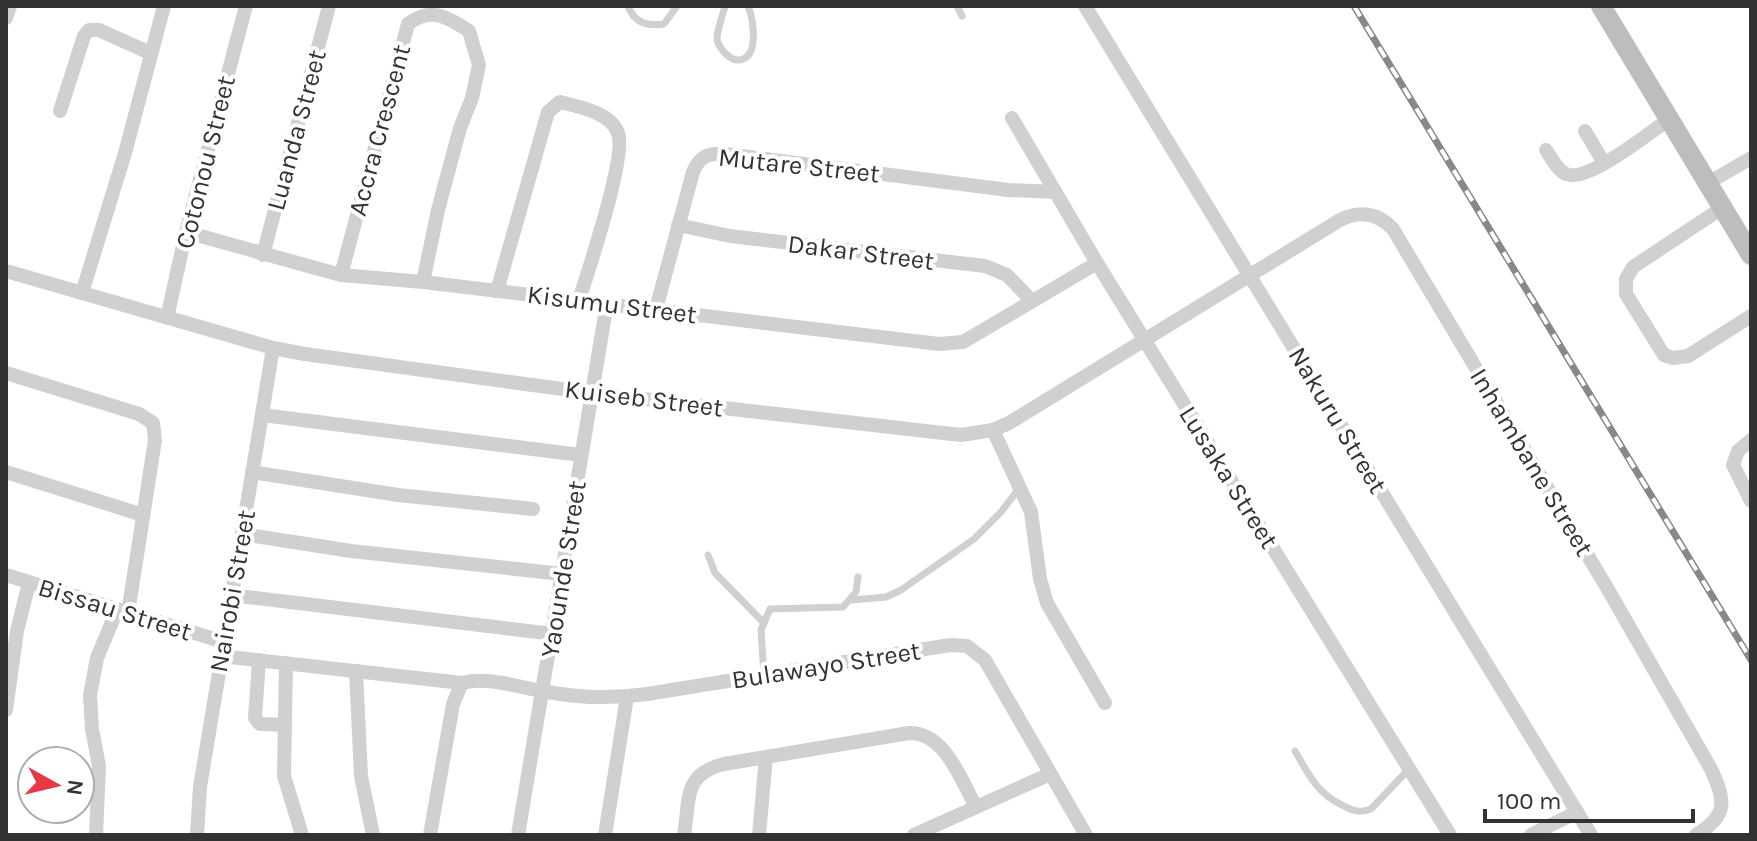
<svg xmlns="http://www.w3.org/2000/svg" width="1757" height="841" font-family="Karla,sans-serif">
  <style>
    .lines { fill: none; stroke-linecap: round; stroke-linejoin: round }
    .lane { stroke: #d0d0d0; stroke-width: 7 }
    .street { stroke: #d0d0d0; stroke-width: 14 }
    .secondary { stroke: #bdbdbd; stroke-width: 20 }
    .rail-casing { stroke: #888; stroke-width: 7 }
    .rail { stroke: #fff; stroke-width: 4; stroke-dasharray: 12; stroke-linecap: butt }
    .labels { text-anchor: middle; stroke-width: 8; stroke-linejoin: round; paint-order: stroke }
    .street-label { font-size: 26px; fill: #333; stroke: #fff }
  </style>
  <rect width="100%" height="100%" fill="#fff"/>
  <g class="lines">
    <g class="lane">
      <path d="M628,6C634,22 647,27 664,24L677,6"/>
      <path d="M725,6C723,15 718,27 717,37C717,47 731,64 743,59C759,53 753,18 748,6"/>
      <polyline points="957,6 962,16"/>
      <polyline points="708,555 715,573 763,622"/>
      <polyline points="852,600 886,597 901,590 974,539 1001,512 1020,487"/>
      <polyline points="764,675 761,630 770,609 843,607 856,592 858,577"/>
      <path d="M1295,751C1308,773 1316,792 1340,804C1351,810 1358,814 1371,809L1409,769"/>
    </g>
    <g class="street">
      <polyline points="1085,6 1591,835"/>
      <polyline points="6,18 10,6"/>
      <polyline points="60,111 84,36 89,30 99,30 150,53"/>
      <polyline points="1012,118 1097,263 1450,835"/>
      <polyline points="1585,131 1604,163"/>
      <path d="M1546,150C1551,157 1557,170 1566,174C1587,184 1651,131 1670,119"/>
      <polyline points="1708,183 1751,158"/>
      <polyline points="1722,208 1633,267 1626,279 1626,294 1664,355 1673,358 1688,356 1751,316"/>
      <polyline points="678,225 730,236 985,266 1007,275 1032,301"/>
      <polyline points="186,232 341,275 423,282 939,344 963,342 1097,263"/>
      <polyline points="263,255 329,6"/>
      <path d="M6,271L273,348L305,354L591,393L961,435L993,430L1009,423L1340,220C1360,210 1378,213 1393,229L1606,586L1711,769C1726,802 1728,815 1696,835"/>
      <path d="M341,275L408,24C430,6 448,17 469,31L479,65L472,98L460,128L438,210L423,282"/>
      <path d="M497,291L548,112L560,102C579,107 610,112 618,133C627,155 588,272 579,300"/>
      <polyline points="82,293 125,153 164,6"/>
      <path d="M656,309L693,172C700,155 709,153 726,154L1008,190L1055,192"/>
      <polyline points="167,318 186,232 246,6"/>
      <polyline points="6,373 139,414 153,423 155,440 128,613"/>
      <polyline points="262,415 581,455"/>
      <polyline points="993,430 1031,512 1040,579 1047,603 1105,703"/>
      <polyline points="1751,440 1738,451 1733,465 1751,501"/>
      <polyline points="6,472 143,515"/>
      <polyline points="252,472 398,495 533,509"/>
      <polyline points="242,534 351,551 562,574"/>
      <polyline points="6,575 224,642"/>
      <polyline points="231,595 553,634"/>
      <path d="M221,656L462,683C490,676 520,688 547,692C581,698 613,699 647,694L950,645L967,646L985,660L1086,835"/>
      <polyline points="259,660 255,718 260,724 284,725"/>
      <polyline points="286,663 284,776 302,835"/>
      <polyline points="356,671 361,776 373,835"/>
      <polyline points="6,710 17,631 29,583"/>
      <polyline points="96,835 99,766 92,729 90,695 97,658 117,610"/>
      <polyline points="197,835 200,787 273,348"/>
      <polyline points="430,835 453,704 462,683"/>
      <polyline points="518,835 607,303"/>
      <polyline points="605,835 627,697"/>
      <path d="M684,835C690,799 683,774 724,764L909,733C945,732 961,780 976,807"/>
      <polyline points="759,835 766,757"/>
      <polyline points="914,835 1050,774"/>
      <polyline points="1531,835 1577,812"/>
    </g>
    <polyline class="secondary" points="1601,6 1751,255"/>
    <g class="rail-casing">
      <polyline id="rail" points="1354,6 1751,660"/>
    </g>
    <use href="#rail" class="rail"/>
  </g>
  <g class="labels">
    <g class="street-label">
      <text transform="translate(296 130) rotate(-75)" y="9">Luanda Street</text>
      <text transform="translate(379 130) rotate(-75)" y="9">Accra Crescent</text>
      <text transform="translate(205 162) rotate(-76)" y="9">Cotonou Street</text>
      <text transform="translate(799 165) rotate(6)" y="9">Mutare Street</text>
      <text transform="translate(861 252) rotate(7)" y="9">Dakar Street</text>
      <text transform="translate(612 304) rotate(7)" y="9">Kisumu Street</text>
      <text transform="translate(644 398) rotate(7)" y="9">Kuiseb Street</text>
      <text transform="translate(1338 420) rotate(59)" y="9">Nakuru Street</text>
      <text transform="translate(1532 462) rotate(59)" y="9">Inhambane Street</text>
      <text transform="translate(1229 477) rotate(58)" y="9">Lusaka Street</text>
      <text transform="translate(563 569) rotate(-81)" y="9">Yaounde Street</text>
      <text transform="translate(232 591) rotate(-80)" y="9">Nairobi Street</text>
      <text transform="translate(115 609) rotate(17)" y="9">Bissau Street</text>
      <text transform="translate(826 665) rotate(-9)" y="9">Bulawayo Street</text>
    </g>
  </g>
  <rect width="1757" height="841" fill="none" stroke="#333333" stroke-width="16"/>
  <g transform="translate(56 785) rotate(98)"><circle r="38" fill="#ffffff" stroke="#adadad" stroke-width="2"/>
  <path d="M0-6L14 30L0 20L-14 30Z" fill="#e63946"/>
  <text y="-12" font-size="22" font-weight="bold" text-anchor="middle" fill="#333333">N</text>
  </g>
  <path d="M1485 809v12h208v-12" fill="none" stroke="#333333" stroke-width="4"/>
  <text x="1497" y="809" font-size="24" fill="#333333" stroke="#ffffff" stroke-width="6" paint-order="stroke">100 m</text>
</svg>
